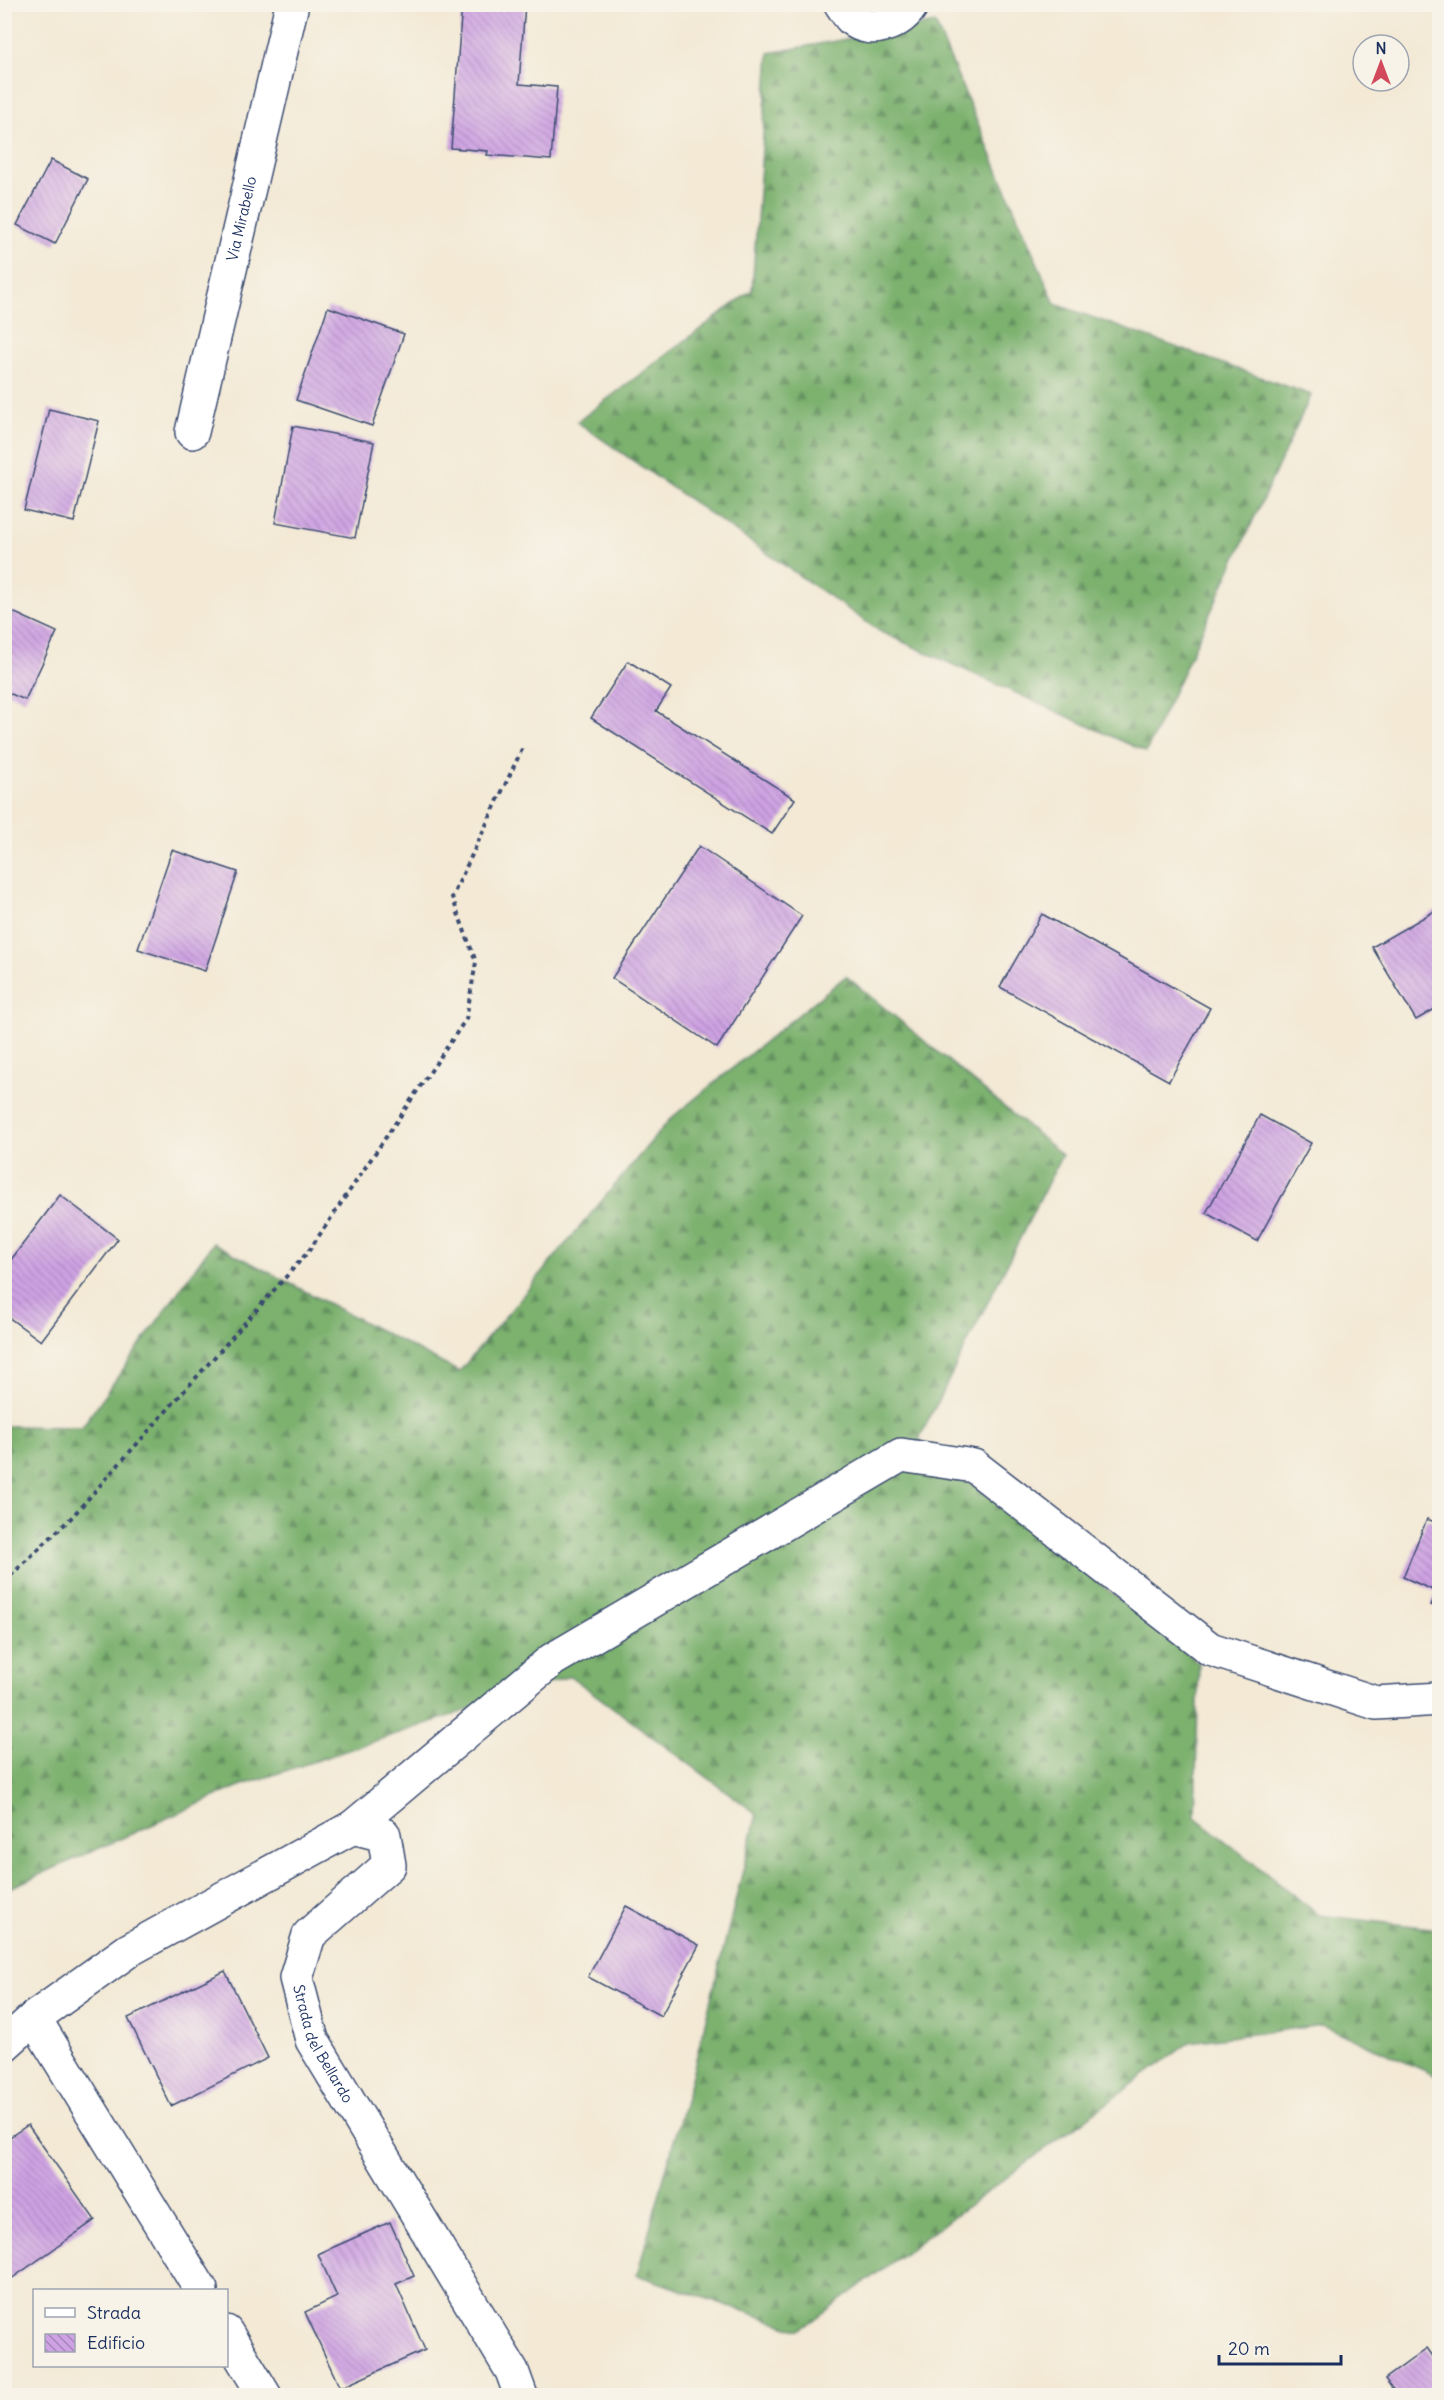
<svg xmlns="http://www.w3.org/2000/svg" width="1444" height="2400" font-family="Delius,sans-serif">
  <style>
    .forest { fill: url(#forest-firs); stroke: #4b7066; stroke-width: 1.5 }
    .building { fill: url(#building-back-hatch) }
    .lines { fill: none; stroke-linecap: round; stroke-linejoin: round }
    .street-casing { stroke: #3b4b70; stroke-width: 36 }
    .path { stroke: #3b4b70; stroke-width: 4; stroke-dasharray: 4.5 4.5; stroke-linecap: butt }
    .street { stroke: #fff; stroke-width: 33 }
    .labels { text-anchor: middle; stroke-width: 4.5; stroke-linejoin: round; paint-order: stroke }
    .street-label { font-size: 15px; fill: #1b2f5e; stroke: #f7f3e8 }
  </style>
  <defs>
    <pattern id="forest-firs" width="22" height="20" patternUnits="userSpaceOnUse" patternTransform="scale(1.5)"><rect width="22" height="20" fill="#7bb16e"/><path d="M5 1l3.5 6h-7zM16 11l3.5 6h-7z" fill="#64905e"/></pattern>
    <pattern id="building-back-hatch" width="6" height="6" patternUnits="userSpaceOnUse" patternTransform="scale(1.5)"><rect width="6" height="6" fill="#cfa3e3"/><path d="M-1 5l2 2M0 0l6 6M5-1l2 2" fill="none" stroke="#a785bb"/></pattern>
  </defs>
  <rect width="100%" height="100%" fill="#f7f3e8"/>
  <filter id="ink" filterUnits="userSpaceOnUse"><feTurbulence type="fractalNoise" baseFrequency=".0167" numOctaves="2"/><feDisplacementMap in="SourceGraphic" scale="12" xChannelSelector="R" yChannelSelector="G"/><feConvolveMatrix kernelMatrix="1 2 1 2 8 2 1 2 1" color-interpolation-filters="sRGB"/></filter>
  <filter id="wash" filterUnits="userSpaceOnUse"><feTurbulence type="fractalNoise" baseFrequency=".008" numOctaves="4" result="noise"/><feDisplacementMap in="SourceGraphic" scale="24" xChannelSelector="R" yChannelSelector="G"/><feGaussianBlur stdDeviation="1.35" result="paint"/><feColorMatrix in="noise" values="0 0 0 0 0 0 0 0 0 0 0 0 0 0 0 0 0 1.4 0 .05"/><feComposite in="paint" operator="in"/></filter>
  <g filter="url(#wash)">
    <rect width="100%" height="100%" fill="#f3e9d5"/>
    <g class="forest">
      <polygon points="935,23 1055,304 1311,395 1146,752 881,632 577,422 752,290 769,53"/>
      <polygon points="846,976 1062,1155 919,1439 1199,1663 1195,1817 1319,1915 1439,1929 1439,2077 1323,2025 1190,2042 800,2330 637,2275 692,2075 757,1814 570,1676 237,1787 5,1890 5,1426 82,1427 213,1243 459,1372 670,1119"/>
    </g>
    <g id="blocks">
      <g class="building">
        <polygon points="462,4 525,4 519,84 557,87 551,160 487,155 488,151 451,148"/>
        <polygon points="51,160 88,179 55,244 17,225"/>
        <polygon points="328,307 404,334 372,426 296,400"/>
        <polygon points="49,409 99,421 74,522 24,510"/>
        <polygon points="293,426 374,442 355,538 275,523"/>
        <polygon points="4,608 57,632 25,700 4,691"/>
        <polygon points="628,661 671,688 656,711 795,799 772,834 591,718"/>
        <polygon points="699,846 802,916 717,1048 612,978"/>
        <polygon points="172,850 238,872 205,971 138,949"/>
        <polygon points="1438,909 1440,912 1440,1006 1416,1020 1372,947"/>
        <polygon points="1042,914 1210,1008 1169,1081 1000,987"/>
        <polygon points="1260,1115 1311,1143 1257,1241 1206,1213"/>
        <polygon points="60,1195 118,1239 41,1341 4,1314 4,1269"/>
        <polygon points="1427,1519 1440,1524 1440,1608 1431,1605 1437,1592 1403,1577"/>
        <polygon points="626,1906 699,1945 661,2016 588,1977"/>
        <polygon points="225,1971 268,2058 171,2106 128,2018"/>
        <polygon points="28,2125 95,2220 11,2279 4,2269 4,2141"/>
        <polygon points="390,2222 414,2276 396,2284 425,2350 340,2388 305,2312 337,2297 318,2254"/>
        <polygon points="1427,2348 1440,2366 1440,2396 1398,2396 1385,2379"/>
      </g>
    </g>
  </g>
  <g filter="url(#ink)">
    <use href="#blocks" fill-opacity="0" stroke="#3b4b70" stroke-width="1.5"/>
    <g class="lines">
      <g class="street-casing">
        <g id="street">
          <path d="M841,4C845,9 848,16 853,20C870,35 903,23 912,4"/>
          <path id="s1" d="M192,432L292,4"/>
          <polyline points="353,1827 552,1660 901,1455 974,1466 1210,1649 1376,1703 1440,1699"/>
          <polyline points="34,2018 201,2290"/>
          <path id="s2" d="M4,2045L34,2018L129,1950L353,1827L384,1835L389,1865L309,1935L296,1978L312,2040L512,2371L521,2396"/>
          <polyline points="226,2332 265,2396"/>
        </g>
      </g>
      <polyline class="path" points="4,1582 71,1518 308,1252 466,1019 476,962 452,897 523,747"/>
      <use href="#street" class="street"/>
    </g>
  </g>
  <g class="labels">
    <g class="street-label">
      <text dy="5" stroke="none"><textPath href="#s1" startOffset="219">Via Mirabello</textPath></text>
      <text dy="5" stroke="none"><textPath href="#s2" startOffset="698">Strada del Bellardo</textPath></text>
    </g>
  </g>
  <rect width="1444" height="2400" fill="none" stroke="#f7f3e8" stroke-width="24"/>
  <rect x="33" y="2289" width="195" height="78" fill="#f7f3e8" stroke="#9fa5b1" stroke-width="1.5"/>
  <rect x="45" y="2308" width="30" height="9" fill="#ffffff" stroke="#9fa5b1" stroke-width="1.5"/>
  <text x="87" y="2319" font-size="18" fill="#1b2f5e">Strada</text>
  <rect x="45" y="2334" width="30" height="18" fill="url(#building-back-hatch)" stroke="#9fa5b1" stroke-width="1.5"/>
  <text x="87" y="2349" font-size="18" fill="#1b2f5e">Edificio</text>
  <g transform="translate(1381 63)"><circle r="28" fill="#f7f3e8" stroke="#9fa5b1" stroke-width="1.5"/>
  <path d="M0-4.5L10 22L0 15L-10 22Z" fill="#d1495b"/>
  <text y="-9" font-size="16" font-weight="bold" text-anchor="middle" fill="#1b2f5e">N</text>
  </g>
  <path d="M1219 2355v9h122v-9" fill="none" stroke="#1b2f5e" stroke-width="3"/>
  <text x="1228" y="2355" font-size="18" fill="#1b2f5e" stroke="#f7f3e8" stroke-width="4.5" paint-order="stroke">20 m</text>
</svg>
